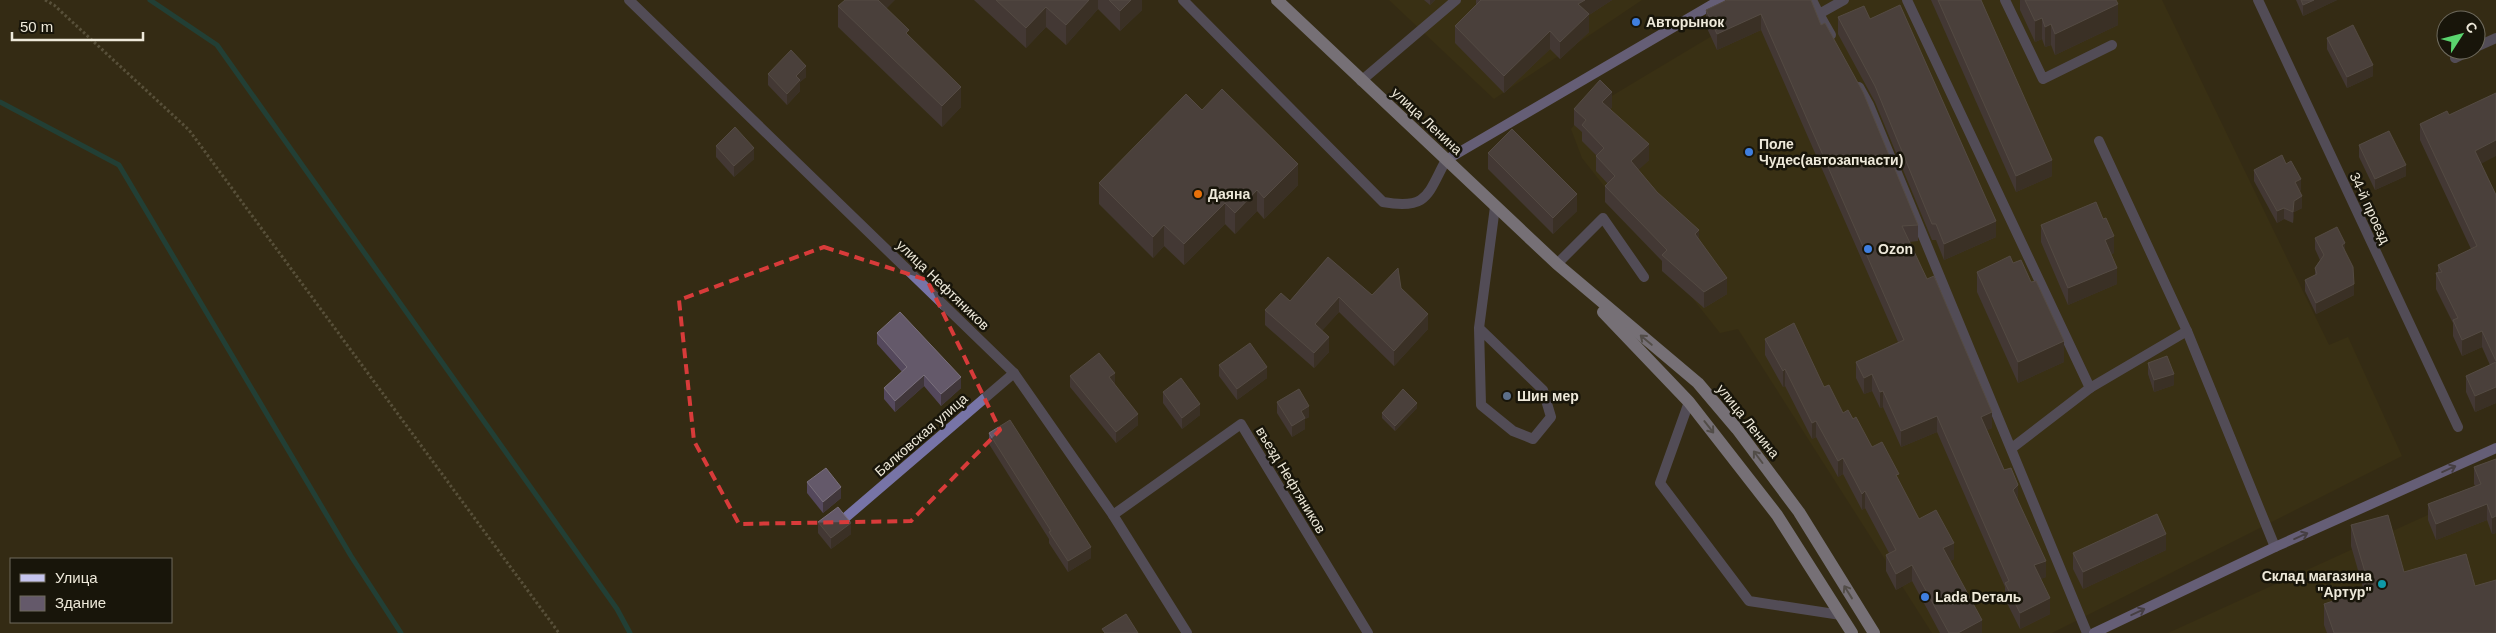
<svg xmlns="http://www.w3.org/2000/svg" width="2496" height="633" font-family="Arial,sans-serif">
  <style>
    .built { fill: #3f3514 }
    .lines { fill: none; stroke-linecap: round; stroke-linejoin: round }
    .stream { stroke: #0c585d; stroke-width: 5 }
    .path { stroke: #837c68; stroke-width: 3; stroke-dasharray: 2.5 2.5; stroke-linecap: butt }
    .lane { stroke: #7774a7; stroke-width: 10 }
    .street { stroke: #7774a7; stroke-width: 10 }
    .secondary { stroke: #a19bed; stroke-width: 10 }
    .primary { stroke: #c5c4ee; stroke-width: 12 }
    .wall { fill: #54485c }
    .shaded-wall { fill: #40363a }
    .building { fill: #64596a; stroke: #7a707c }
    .oneway { stroke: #777587 }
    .oneway2 { stroke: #5c587c }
    .marked { fill: none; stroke: #d83b3a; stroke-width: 4; stroke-dasharray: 10 6; stroke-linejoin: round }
    .shop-dot { fill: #3f7fe0; stroke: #18150a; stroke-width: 2 }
    .food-dot { fill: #e8710a; stroke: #18150a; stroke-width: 2 }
    .service-dot { fill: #5c6f8a; stroke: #18150a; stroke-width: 2 }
    .culture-dot { fill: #0f9aa8; stroke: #18150a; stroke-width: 2 }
    .labels { text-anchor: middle; stroke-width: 5; stroke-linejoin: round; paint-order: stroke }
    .poi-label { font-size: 14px; font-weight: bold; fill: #eee9da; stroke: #18150a; text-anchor: start }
    .street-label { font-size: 14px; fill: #eee9da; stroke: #18150a }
  </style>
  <rect width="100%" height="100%" fill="#342c14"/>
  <g class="built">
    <polygon points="1389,0 1642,0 1494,99"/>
    <polygon points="1772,0 2162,0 2329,345 2348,337 2402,456 2052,633 1932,633 1738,329 1720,333 1582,158 1571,129 1585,112"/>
    <polygon points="2496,484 2496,633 2168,633"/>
  </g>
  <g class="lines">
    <g class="stream">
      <polyline points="150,0 217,45 617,609 630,633"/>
      <polyline points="0,102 119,165 351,556 401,633"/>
    </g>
    <polyline class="path" points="45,0 54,5 189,130 559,633"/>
    <g class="lane">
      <path d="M1183,0L1383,202C1428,210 1427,195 1446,160"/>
      <polyline points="2005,0 2043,79 2112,45"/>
      <polyline points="2476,47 2496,38"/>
      <polyline points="2455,58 2471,50"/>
      <polyline points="1557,264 1603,218 1644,277"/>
      <polyline points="1479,328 1543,390 1551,417 1533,439 1513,431 1481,405 1479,328 1495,207"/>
      <polyline points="1689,402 1660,483 1749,601 1841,615"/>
    </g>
    <g class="street">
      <polyline points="629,0 1014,373 1113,515 1187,633"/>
      <polyline points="1812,0 1819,14 1844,0"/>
      <polyline points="1907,0 2090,388"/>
      <polyline points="2258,0 2458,427"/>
      <polyline points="1819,14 1831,35"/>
      <polyline points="1361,81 1456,0"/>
      <polyline points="1859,87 1869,105 2087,633"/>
      <polyline points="2099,141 2187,331 2275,547"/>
      <polyline points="2012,448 2090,388 2187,331"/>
      <polyline points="1113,515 1241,424 1368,633"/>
      <polyline points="845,518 1014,373"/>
    </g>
    <g class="secondary">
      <polyline points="1446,160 1720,0"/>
      <polyline points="2094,633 2275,547 2496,448"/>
    </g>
    <g class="primary">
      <polyline points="1277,0 1557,264 1698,383 1737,429 1799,512 1874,633"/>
      <polyline points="1603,312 1689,402 1777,515 1852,633"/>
    </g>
  </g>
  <g class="wall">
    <polygon points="974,0 1142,0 1142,10 1120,31 1098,9 1066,45 1046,27 1026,48"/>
    <polygon points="1424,0 1435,0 1430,5"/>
    <polygon points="1476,0 1612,0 1589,15 1589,32 1560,59 1550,49 1504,93 1455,43 1455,26 1476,6"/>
    <polygon points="1727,0 1821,25 1918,225 1918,241 1909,242 1992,428 1987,430 2018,500 2046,577 2040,579 2050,614 2020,629 2005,599 2005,587 1937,432 1901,447 1883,407 1880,408 1872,391 1864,394 1856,378 1856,362 1898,342 1761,30 1717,50 1706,26 1706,10"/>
    <polygon points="1931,0 1981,0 2052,176 2016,192"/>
    <polygon points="2020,0 2116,0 2118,25 2055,55 2051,45 2045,47 2042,39 2035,42 2020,10"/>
    <polygon points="2296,0 2337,0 2303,16"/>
    <polygon points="838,6 886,9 909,36 961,107 942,127 838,27"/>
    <polygon points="1838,17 1870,19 1996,237 1944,260 1936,240 1932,240 1875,102 1838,34"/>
    <polygon points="2327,38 2373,76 2347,88 2327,49"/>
    <polygon points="768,74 806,77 800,82 800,91 787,105 768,85"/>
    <polygon points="1612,107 1610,109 1649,160 1638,170 1699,240 1727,294 1704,308 1662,271 1662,261 1605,202 1605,186 1608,184 1596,171 1596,155 1582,141 1582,132 1574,125 1574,109"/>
    <polygon points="1202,110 1298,185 1264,219 1257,211 1235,234 1225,224 1184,265 1164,246 1153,258 1099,204 1099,183"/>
    <polygon points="2449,115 2481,164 2496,195 2496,403 2475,412 2466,392 2466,376 2490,365 2482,347 2462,356 2453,336 2453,323 2436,289 2436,273 2438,273 2438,265 2471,249 2420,140 2420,124"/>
    <polygon points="2359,145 2406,176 2375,190 2359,157"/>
    <polygon points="716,146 754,159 734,177 716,157"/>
    <polygon points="1488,153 1577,211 1553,234 1488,169"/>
    <polygon points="2254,170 2301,190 2299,191 2302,208 2294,212 2293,223 2284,219 2277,223 2254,181"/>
    <polygon points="2041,225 2114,253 2111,254 2117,284 2068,305 2041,242"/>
    <polygon points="2315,238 2345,252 2354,295 2316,314 2305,291 2305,280 2315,275 2315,268 2320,260 2315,249"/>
    <polygon points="1328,257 1372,295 1401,288 1428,329 1394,366 1339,312 1322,330 1329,352 1314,368 1265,325 1265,310 1290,301"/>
    <polygon points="2013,263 2064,362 2018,383 1977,292 1977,272"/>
    <polygon points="877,333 961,388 941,406 924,386 895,412 884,399 884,388 902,372 877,344"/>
    <polygon points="1765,339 1824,387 1843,413 1853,419 1872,447 1899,481 1919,519 1954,559 1950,561 1982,633 1940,633 1912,581 1896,590 1886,571 1886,555 1889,553 1865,508 1862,510 1843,474 1838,477 1816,437 1812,439 1785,386 1783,387 1765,355"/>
    <polygon points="2148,363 2174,385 2154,392 2148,374"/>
    <polygon points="1219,365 1267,378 1237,400 1219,376"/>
    <polygon points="1070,376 1115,384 1114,384 1138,425 1116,443 1070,387"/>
    <polygon points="1163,392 1200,415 1182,429 1163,403"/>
    <polygon points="1277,402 1309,417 1305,419 1305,429 1292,437 1277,413"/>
    <polygon points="1417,408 1395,431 1382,418 1382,413"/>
    <polygon points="989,433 1091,558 1068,572 1049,543 1049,539 989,444"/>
    <polygon points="2496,459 2496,533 2492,534 2487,520 2436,540 2428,520 2428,504 2475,486 2474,484 2474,467"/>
    <polygon points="807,482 841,498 823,513 807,493"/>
    <polygon points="818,522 851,534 831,549 818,533"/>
    <polygon points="2351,525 2404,572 2475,586 2496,633 2327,633 2324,625 2324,604 2364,591 2351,546"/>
    <polygon points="2166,550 2083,589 2073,569 2073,553"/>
  </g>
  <g class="shaded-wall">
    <polygon points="876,0 895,0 876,19"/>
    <polygon points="1089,0 1098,0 1098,9 1066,45 1066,25"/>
    <polygon points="1131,0 1142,0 1142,10 1120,31 1120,11"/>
    <polygon points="1430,0 1435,0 1430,5"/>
    <polygon points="1585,0 1612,0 1589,15 1589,32 1560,59 1560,42 1578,4"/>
    <polygon points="2314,0 2337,0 2303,16 2303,5"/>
    <polygon points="2118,4 2118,25 2055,55 2055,34"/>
    <polygon points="1046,7 1046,27 1026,48 1026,28"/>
    <polygon points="1761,14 1761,30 1717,50 1717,34"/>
    <polygon points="2042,18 2042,39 2035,42 2035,21"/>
    <polygon points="2051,24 2051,45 2045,47 2045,27"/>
    <polygon points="1550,31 1550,49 1504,93 1504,76"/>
    <polygon points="2373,65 2373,76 2347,88 2347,77"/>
    <polygon points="806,66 806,77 800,82 800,91 787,105 787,94 796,76"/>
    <polygon points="961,87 961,107 942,127 942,106"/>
    <polygon points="1612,92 1612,107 1602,118 1602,102"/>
    <polygon points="2496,140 2496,156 2475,167 2475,151"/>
    <polygon points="1649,144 1649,160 1631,177 1631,161"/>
    <polygon points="754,148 754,159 734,177 734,166"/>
    <polygon points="2052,160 2052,176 2016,192 2016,176"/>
    <polygon points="1298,164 1298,185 1264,219 1264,198"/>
    <polygon points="2406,165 2406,176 2375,190 2375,179"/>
    <polygon points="2301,179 2301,190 2295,194 2295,182"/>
    <polygon points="1257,190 1257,211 1235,234 1235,213"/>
    <polygon points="1577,194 1577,211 1553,234 1553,218"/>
    <polygon points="2302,196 2302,208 2294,212 2293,223 2293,212 2294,201"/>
    <polygon points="1225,203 1225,224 1184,265 1184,244"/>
    <polygon points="2284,208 2284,219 2277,223 2277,211"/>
    <polygon points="1996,221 1996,237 1944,260 1944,244"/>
    <polygon points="1164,225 1164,246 1153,258 1153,237"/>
    <polygon points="1699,230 1699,246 1695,234"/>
    <polygon points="2114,236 2114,253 2105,256 2105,240"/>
    <polygon points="2345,243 2345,254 2342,245"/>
    <polygon points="2117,268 2117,284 2068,305 2068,288"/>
    <polygon points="1727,278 1727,294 1704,308 1704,292"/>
    <polygon points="2354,284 2354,295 2316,314 2316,303"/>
    <polygon points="1339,297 1339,312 1315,339 1315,324"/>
    <polygon points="1428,314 1428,329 1394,366 1394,351"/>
    <polygon points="2482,331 2482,347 2462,356 2462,340"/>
    <polygon points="1329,337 1329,352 1314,368 1314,353"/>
    <polygon points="2064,341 2064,362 2018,383 2018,362"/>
    <polygon points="1267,367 1267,378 1237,400 1237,389"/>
    <polygon points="1785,369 1785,386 1783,387 1783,371"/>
    <polygon points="1115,373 1115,384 1109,389 1109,377"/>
    <polygon points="1872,374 1872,391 1864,394 1864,378"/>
    <polygon points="2174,374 2174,385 2154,392 2154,380"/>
    <polygon points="924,375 924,386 895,412 895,401"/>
    <polygon points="961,377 961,388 941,406 941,394"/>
    <polygon points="2496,387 2496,403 2475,412 2475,396"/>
    <polygon points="1883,391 1883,407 1880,408 1880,392"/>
    <polygon points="1417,403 1417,408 1395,431 1395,426"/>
    <polygon points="1200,404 1200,415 1182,429 1182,418"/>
    <polygon points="1309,406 1309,417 1305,419 1305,429 1292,437 1292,426 1301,411"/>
    <polygon points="1992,412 1992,428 1981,433 1981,417"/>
    <polygon points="1138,414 1138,425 1116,443 1116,432"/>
    <polygon points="1937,416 1937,432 1901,447 1901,431"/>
    <polygon points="1816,421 1816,437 1812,439 1812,423"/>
    <polygon points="1843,458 1843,474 1838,477 1838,461"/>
    <polygon points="2018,485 2018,501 2013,490"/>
    <polygon points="841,487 841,498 823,513 823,502"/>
    <polygon points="1865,491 1865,508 1862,510 1862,494"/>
    <polygon points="2487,504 2487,520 2436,540 2436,524"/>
    <polygon points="2496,516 2496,533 2492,534 2492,518"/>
    <polygon points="851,523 851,534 831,549 831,538"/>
    <polygon points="2166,534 2166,550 2083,589 2083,572"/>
    <polygon points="1954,543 1954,559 1943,565 1943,548"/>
    <polygon points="1091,547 1091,558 1068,572 1068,561"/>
    <polygon points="2046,561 2046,577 2034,582 2034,565"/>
    <polygon points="1912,565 1912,581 1896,590 1896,574"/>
    <polygon points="2050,598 2050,614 2020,629 2020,613"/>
    <polygon points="1982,620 1982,633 1958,633"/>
  </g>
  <g class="building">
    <polygon points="845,0 878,0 909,30 906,33 961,87 942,106 838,6"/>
    <polygon points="996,0 1089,0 1066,25 1046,7 1026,28"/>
    <polygon points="1109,0 1131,0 1120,11"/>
    <polygon points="1481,0 1585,0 1578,4 1589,14 1560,42 1550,31 1504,76 1455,26"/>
    <polygon points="1727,0 1811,0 1821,25 1825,23 1863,92 1918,225 1902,226 1927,279 1934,276 1992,412 1981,417 2004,470 2011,468 2018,485 2013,490 2046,561 2034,565 2050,598 2020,613 2005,583 2009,581 1937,416 1901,431 1883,391 1880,392 1872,374 1864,378 1856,362 1904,340 1761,14 1717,34 1706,10"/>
    <polygon points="1938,0 1981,0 2052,160 2016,176"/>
    <polygon points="2025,0 2116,0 2118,4 2055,34 2051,24 2045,27 2042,18 2035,21"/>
    <polygon points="2301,0 2314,0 2303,5"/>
    <polygon points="1900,5 1996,221 1944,244 1936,224 1932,224 1875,86 1838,17 1864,6 1870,19"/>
    <polygon points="2353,25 2373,65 2347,77 2327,38"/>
    <polygon points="791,50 806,66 796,76 800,80 787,94 768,74"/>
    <polygon points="1600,80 1612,92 1602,102 1649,144 1631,161 1657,192 1699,230 1695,234 1727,278 1704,292 1662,255 1667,250 1605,186 1615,176 1596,156 1604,148 1582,125 1586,120 1574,109"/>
    <polygon points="1222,89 1298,164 1264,198 1257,190 1235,213 1225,203 1184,244 1164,225 1153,237 1099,183 1186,94 1202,110"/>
    <polygon points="2496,93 2496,140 2475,151 2496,195 2496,361 2482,331 2462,340 2453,320 2458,318 2436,273 2442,272 2438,265 2477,246 2420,124 2447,111 2449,115"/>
    <polygon points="735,127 754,148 734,166 716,146"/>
    <polygon points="1512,129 1577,194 1553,218 1488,153"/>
    <polygon points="2389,131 2406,165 2375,179 2359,145"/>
    <polygon points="2282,155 2286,164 2291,161 2301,179 2295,182 2302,196 2294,201 2293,212 2284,208 2277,211 2254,170"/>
    <polygon points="2096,202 2103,219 2106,218 2114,236 2105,240 2117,268 2068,288 2041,225"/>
    <polygon points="2337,227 2345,243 2342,245 2353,267 2354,284 2316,303 2305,280 2317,274 2315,268 2324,255 2315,238"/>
    <polygon points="2010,256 2013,263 2021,260 2031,282 2036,281 2064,341 2018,362 1977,272"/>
    <polygon points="1328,257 1372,295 1398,268 1401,288 1428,314 1394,351 1339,297 1315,324 1329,337 1314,353 1265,310 1281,293 1290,301"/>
    <polygon points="900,312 961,377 941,394 924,375 895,401 884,388 907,367 877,333"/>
    <polygon points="1794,323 1824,387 1829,385 1843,413 1848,410 1853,419 1856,417 1872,447 1882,442 1899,474 1896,475 1919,519 1936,510 1954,543 1943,548 1982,620 1958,633 1949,633 1912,565 1896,574 1886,555 1896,550 1865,491 1862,494 1843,458 1838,461 1816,421 1812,423 1785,369 1783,371 1765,339"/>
    <polygon points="1250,343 1267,367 1237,389 1219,365"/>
    <polygon points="1099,353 1115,373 1109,377 1138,414 1116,432 1070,376"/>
    <polygon points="2167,356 2174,374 2154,380 2148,363"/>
    <polygon points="2496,362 2496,387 2475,396 2466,376"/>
    <polygon points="1181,378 1200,404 1182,418 1163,392"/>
    <polygon points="1299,389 1309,406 1301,411 1305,418 1292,426 1277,402"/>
    <polygon points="1403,389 1417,403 1395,426 1382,413"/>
    <polygon points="1010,420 1091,547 1068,561 1049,532 1051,531 989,433"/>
    <polygon points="2496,459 2496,516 2492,518 2487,504 2436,524 2428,504 2481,484 2474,467"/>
    <polygon points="826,468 841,487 823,502 807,482"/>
    <polygon points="838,507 851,523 831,538 818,522"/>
    <polygon points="2157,514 2166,534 2083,572 2073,553"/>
    <polygon points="2388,515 2404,572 2466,554 2475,586 2496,580 2496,633 2334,633 2324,604 2370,589 2351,525"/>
    <polygon points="1126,614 1138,633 1105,633 1102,629"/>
  </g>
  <defs><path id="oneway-shaft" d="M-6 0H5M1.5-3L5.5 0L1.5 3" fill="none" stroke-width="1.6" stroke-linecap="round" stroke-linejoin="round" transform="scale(1.25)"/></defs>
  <g class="oneway">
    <use href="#oneway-shaft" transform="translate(1646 340) rotate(-140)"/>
    <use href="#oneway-shaft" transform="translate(1709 427) rotate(52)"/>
    <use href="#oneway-shaft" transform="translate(1758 457) rotate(-127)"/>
    <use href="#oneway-shaft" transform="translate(1848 592) rotate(-122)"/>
  </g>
  <g class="oneway2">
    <use href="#oneway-shaft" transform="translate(2449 469) rotate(-24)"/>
    <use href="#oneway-shaft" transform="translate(2301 536) rotate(-24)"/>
    <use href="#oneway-shaft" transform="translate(2138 612) rotate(-25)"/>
  </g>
  <path d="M0 0H2496V633H0ZM824,247L927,280L1000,430L911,521L739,524L694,441L679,300Z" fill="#342c14" fill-opacity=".55" fill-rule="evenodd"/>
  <path class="marked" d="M824,247L927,280L1000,430L911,521L739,524L694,441L679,300Z"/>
  <g class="shop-dot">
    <circle cx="1636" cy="22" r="5"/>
    <circle cx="1749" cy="152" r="5"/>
    <circle cx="1868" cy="249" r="5"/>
    <circle cx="1925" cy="597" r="5"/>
  </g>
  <circle class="food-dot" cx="1198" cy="194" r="5"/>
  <circle class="service-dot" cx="1507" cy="396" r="5"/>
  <circle class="culture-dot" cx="2382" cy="584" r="5"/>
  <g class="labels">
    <g class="poi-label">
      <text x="1646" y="27">Авторынок</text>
      <text x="1759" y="149">Поле<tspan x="1759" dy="16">Чудес(автозапчасти)</tspan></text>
      <text x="1208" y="199">Даяна</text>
      <text x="1878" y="254">Ozon</text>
      <text x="1517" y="401">Шин мер</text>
      <text x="2372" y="581" text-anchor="end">Склад магазина<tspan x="2372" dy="16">"Артур"</tspan></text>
      <text x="1935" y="602">Lada Dеталь</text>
    </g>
    <g class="street-label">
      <text transform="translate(1427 121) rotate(43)" y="5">улица Ленина</text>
      <text transform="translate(2370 208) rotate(65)" y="5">34-й проезд</text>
      <text transform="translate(943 285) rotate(44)" y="5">улица Нефтяников</text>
      <text transform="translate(1748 421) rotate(51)" y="5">улица Ленина</text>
      <text transform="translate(921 435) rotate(-41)" y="5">Балковская улица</text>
      <text transform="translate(1291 480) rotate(59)" y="5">въезд Нефтяников</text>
    </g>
  </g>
  <rect x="10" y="558" width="162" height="65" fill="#18150a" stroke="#6e6a5d"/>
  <rect x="20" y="574" width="25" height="8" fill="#c5c4ee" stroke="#6e6a5d"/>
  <text x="55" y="583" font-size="15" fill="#eee9da">Улица</text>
  <rect x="20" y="596" width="25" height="15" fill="#64596a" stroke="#6e6a5d"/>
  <text x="55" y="608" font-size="15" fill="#eee9da">Здание</text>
  <g transform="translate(2461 35) rotate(54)"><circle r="24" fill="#18150a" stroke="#6e6a5d"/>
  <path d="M0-4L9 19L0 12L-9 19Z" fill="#5ad56e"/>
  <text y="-8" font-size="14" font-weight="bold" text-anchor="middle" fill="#eee9da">С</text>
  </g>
  <path d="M12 32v8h131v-8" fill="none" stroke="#eee9da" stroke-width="2.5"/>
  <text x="20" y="32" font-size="15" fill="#eee9da" stroke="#18150a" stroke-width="4" paint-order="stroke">50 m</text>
</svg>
